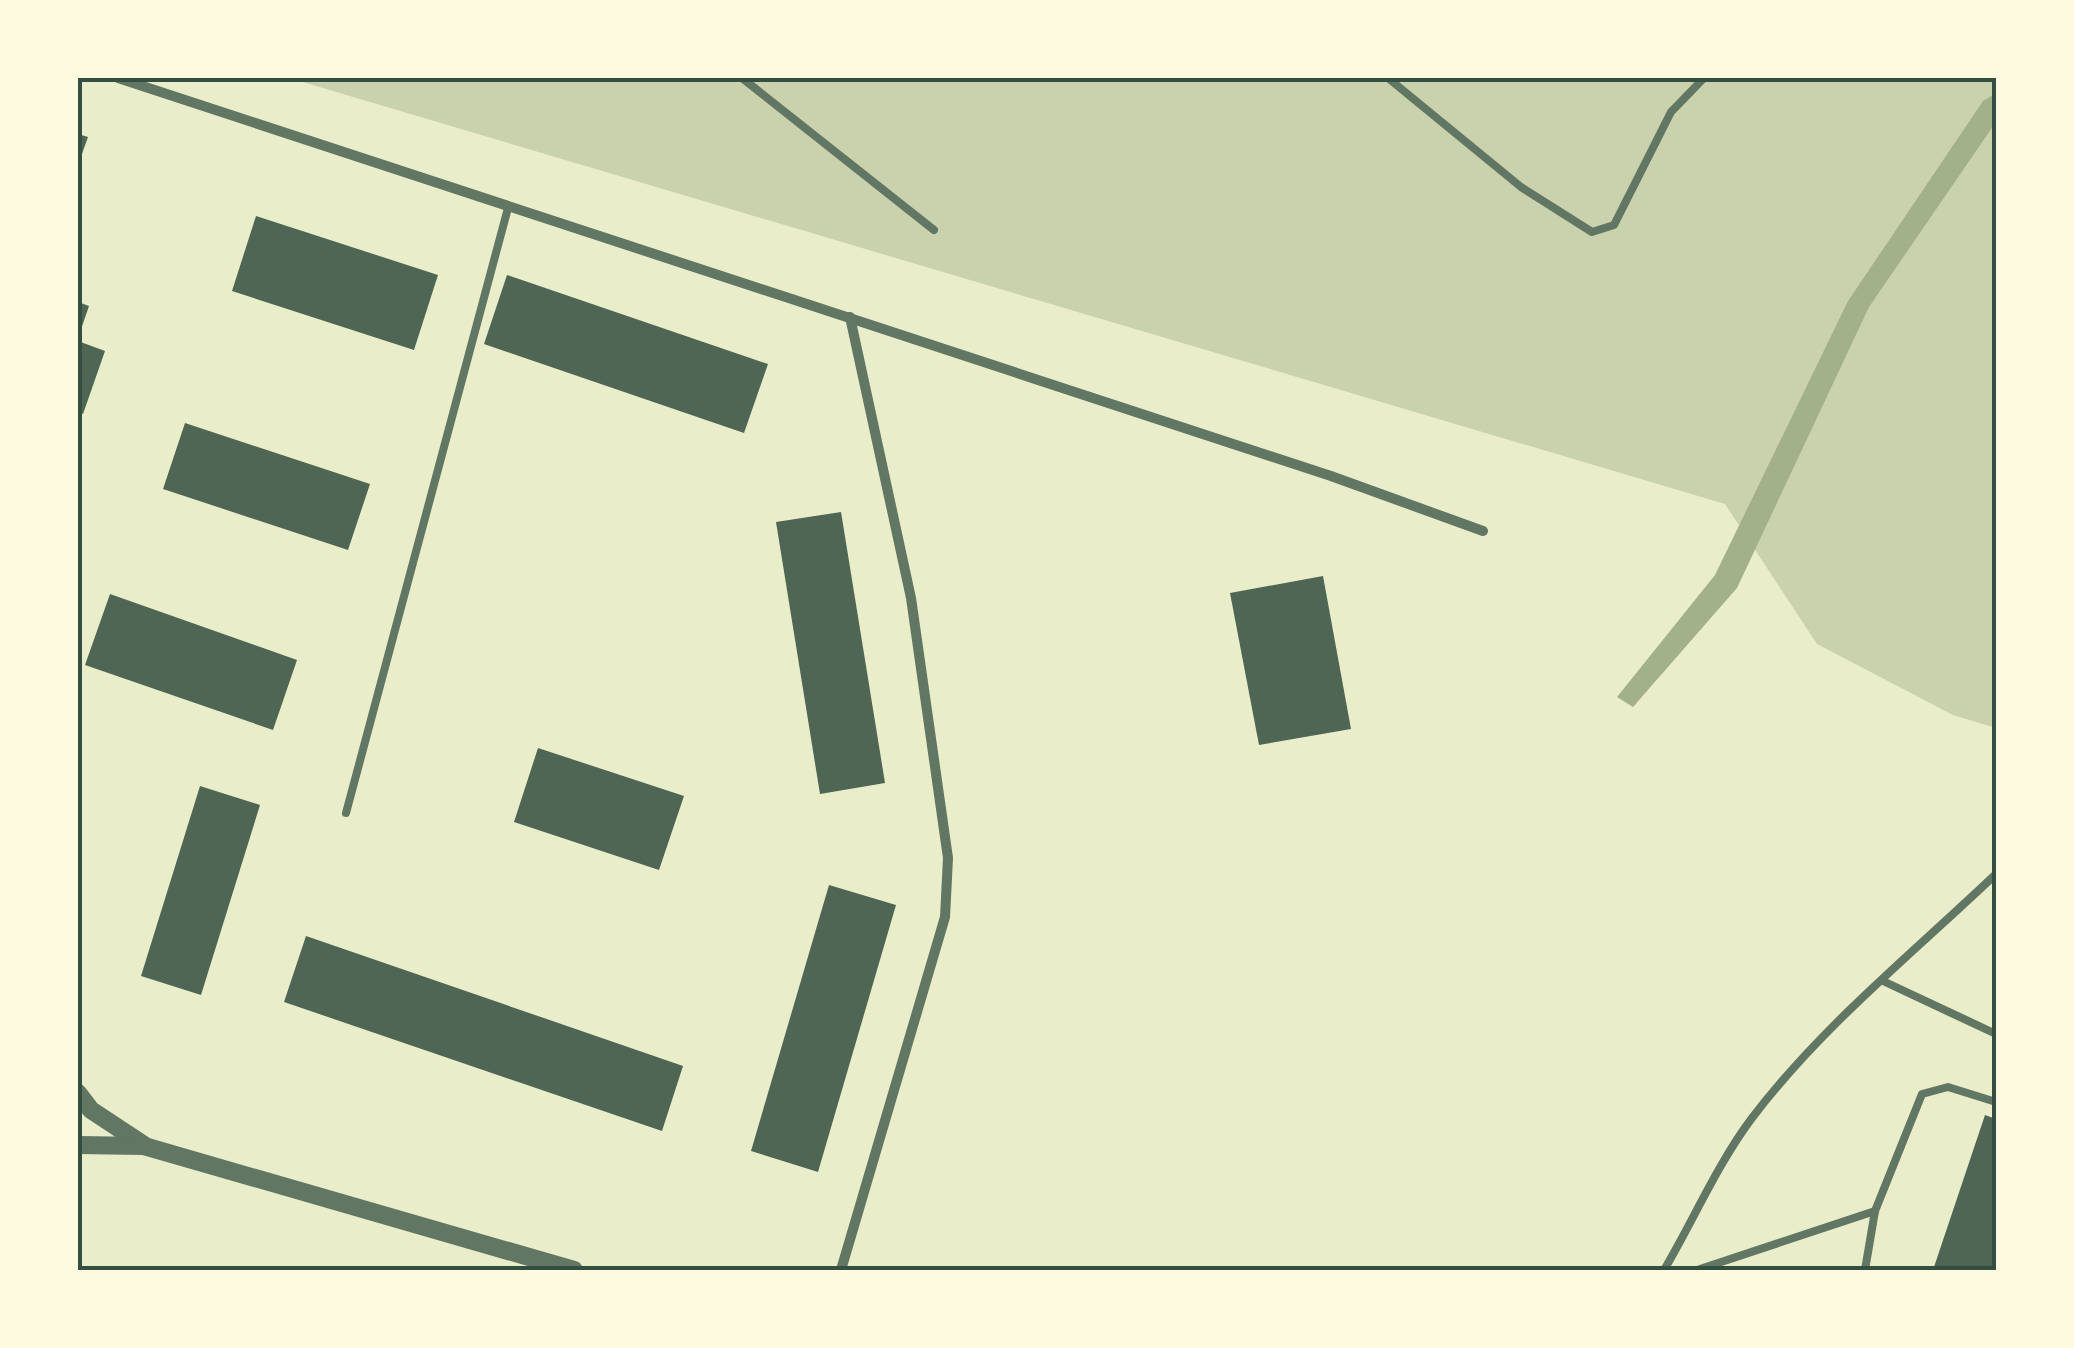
<svg xmlns="http://www.w3.org/2000/svg" width="2074" height="1348" font-family="Helvetica,sans-serif">
  <style>
    .green { fill: #cad2ad }
    .water { fill: #a3b18a }
    .building { fill: #4f6655 }
    .lines { fill: none; stroke-linecap: round; stroke-linejoin: round }
    .service { stroke: #617663; stroke-width: 8 }
    .minor { stroke: #617663; stroke-width: 10 }
    .tertiary { stroke: #617663; stroke-width: 18 }
    .neatline { fill: none; stroke: #344e41; stroke-width: 4 }
  </style>
  <rect width="100%" height="100%" fill="#e9edc9"/>
  <polygon class="green" points="289,78 1996,78 1996,728 1953,715 1817,644 1725,504"/>
  <polygon class="water" points="1996,93 1996,122 1869,307 1737,588 1633,707 1617,697 1715,575 1848,301 1983,101"/>
  <g class="building">
    <polygon points="78,134 88,137 78,165"/>
    <polygon points="256,216 438,275 414,350 232,291"/>
    <polygon points="507,275 768,364 744,433 484,344"/>
    <polygon points="78,302 89,306 78,338"/>
    <polygon points="78,341 105,351 83,414 78,412"/>
    <polygon points="185,423 370,484 348,550 163,489"/>
    <polygon points="841,512 885,783 820,794 776,522"/>
    <polygon points="1323,576 1351,729 1259,745 1230,593"/>
    <polygon points="110,594 297,660 273,730 85,665"/>
    <polygon points="538,748 684,796 659,870 514,822"/>
    <polygon points="200,786 260,805 201,995 141,976"/>
    <polygon points="829,885 896,905 818,1172 751,1151"/>
    <polygon points="306,936 683,1066 662,1131 284,1002"/>
    <polygon points="1985,1115 1996,1119 1996,1270 1933,1270"/>
  </g>
  <g class="lines">
    <g class="service">
      <polyline points="742,78 934,230"/>
      <polyline points="1388,78 1521,187 1592,232 1614,225 1671,112 1704,78"/>
      <polyline points="346,813 508,208"/>
      <polyline points="1883,981 1996,1034"/>
      <path d="M1664,1270C1693,1221 1718,1163 1752,1118C1822,1026 1913,953 1996,874"/>
      <polyline points="1697,1270 1875,1211 1922,1094 1948,1087 1996,1102"/>
      <polyline points="1865,1270 1875,1211"/>
    </g>
    <g class="minor">
      <polyline points="118,78 1331,476 1483,531"/>
      <polyline points="841,1270 945,917 948,858 911,598 850,317"/>
    </g>
    <g class="tertiary">
      <polyline points="78,1093 91,1110 144,1145"/>
      <polyline points="78,1145 144,1146 574,1270"/>
    </g>
  </g>
  <rect width="2074" height="1348" fill="none" stroke="#fefae0" stroke-width="160"/>
  <rect x="80" y="80" width="1914" height="1188" class="neatline"/>
</svg>
